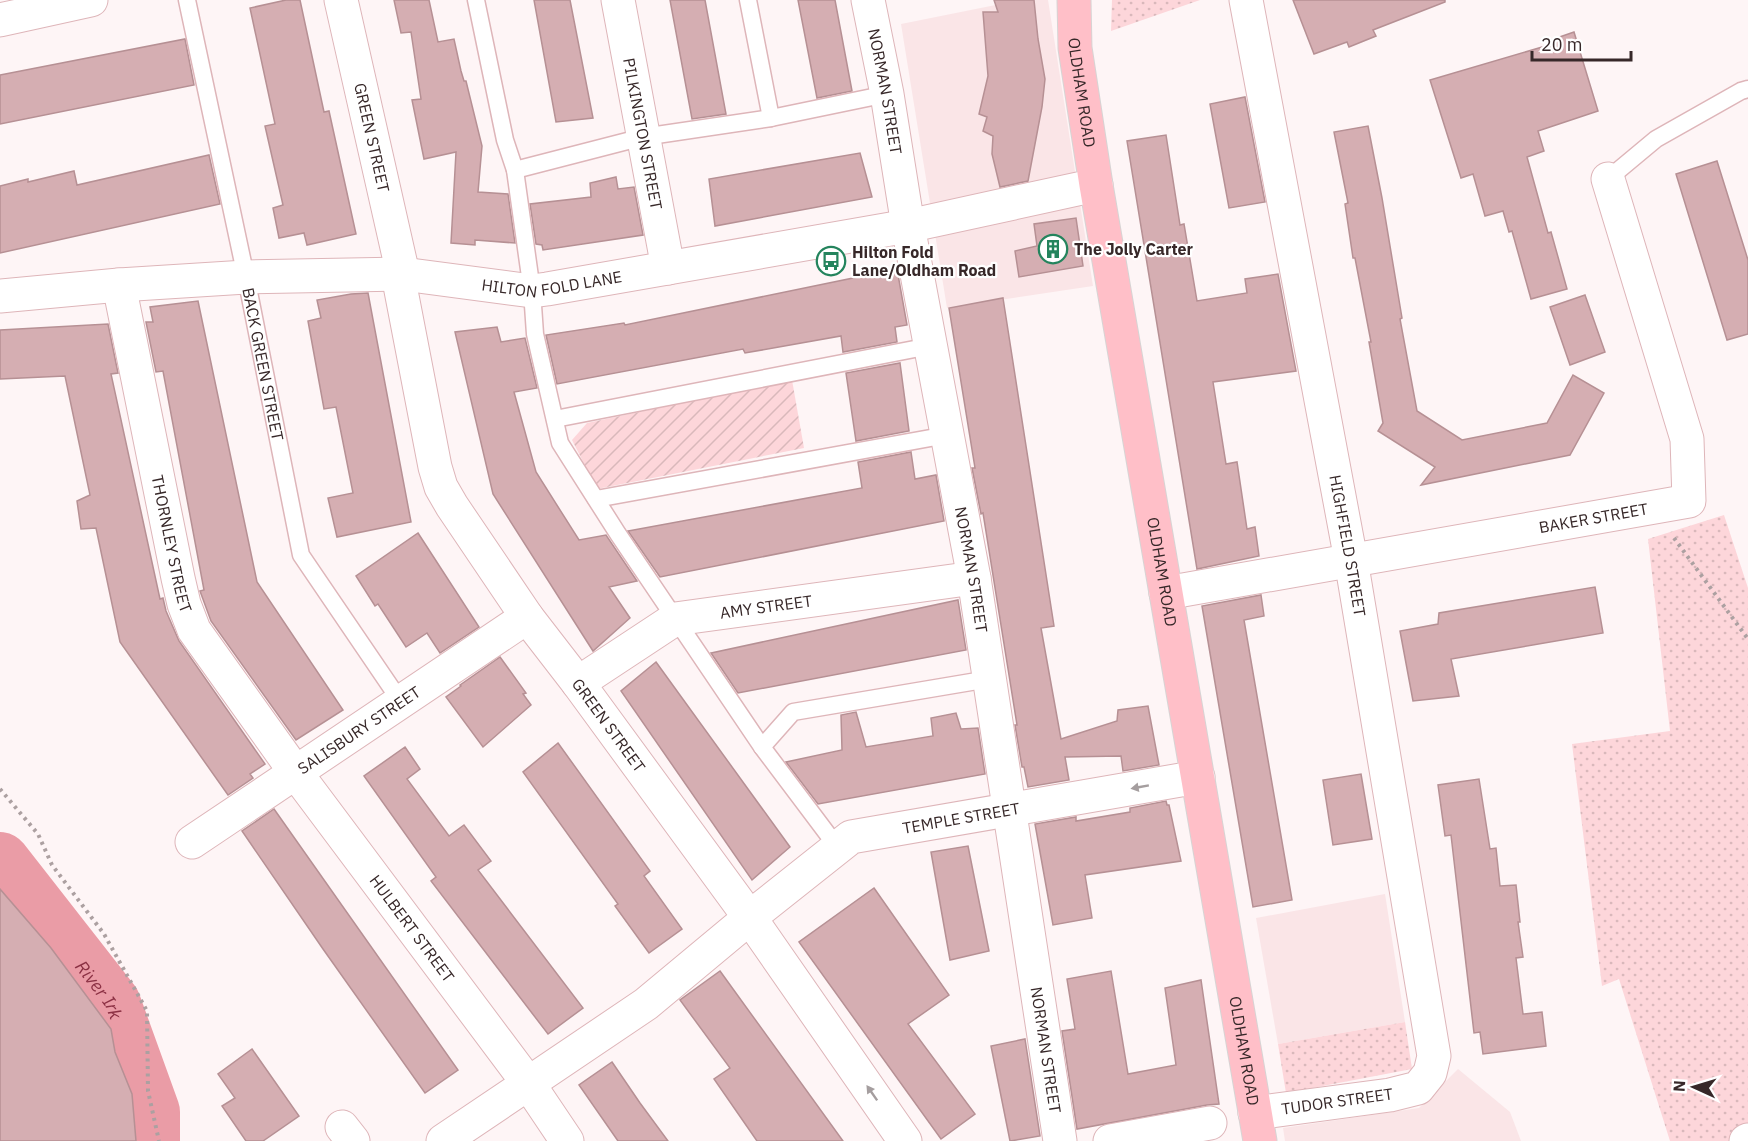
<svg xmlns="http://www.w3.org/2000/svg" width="1748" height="1141" font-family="'IBM Plex Sans',sans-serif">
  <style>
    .built { fill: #fae5e7 }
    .grass { fill: url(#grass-dots) }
    .garden { fill: url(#garden-furrows) }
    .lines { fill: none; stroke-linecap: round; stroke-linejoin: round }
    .river { stroke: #ea9ca6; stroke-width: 60 }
    .building { fill: #d5aeb2; stroke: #b69094; stroke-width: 1.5 }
    .service-casing { stroke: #deb5b9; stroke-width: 19 }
    .minor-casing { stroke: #deb5b9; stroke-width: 35 }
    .primary-casing { stroke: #d7d4d4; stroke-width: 35 }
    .path { stroke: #aca0a1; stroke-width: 4; stroke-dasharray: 3 4.5; stroke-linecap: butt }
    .service { stroke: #fff; stroke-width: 16 }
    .minor { stroke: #fff; stroke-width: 33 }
    .primary { stroke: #ffbfc8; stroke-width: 33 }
    .oneway { fill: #a59e9f }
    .labels { text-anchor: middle; stroke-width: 4.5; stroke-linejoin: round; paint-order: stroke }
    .street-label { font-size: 16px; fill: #372829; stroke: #fff }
    .poi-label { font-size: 16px; font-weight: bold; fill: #372829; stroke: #fff; text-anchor: start }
    .water-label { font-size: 18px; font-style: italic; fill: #8c3144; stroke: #fff }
  </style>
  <defs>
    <pattern id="grass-dots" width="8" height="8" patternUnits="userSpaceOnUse" patternTransform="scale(1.5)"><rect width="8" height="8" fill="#fdd6da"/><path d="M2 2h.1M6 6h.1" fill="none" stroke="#d9b8bb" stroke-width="1.8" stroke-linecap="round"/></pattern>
    <pattern id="garden-furrows" width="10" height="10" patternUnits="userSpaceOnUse" patternTransform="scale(1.5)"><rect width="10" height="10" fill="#fdd6da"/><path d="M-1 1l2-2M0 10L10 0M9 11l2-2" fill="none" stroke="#d9b8bb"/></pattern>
  </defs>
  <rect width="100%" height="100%" fill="#fef5f6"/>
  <g class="built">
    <polygon points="1021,0 1048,0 1093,286 947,308 901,24"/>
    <polygon points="1385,894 1405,1022 1278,1044 1256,918"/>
    <polygon points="1458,1069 1510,1112 1521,1141 1285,1141 1283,1128 1419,1108"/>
  </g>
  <g class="grass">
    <polygon points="1112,0 1200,0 1111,31"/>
    <polygon points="1724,515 1748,588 1748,1141 1670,1141 1619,979 1602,986 1572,744 1670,731 1648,539"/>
    <polygon points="1405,1022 1412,1069 1286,1093 1278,1044"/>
  </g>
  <polygon class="garden" points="792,380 804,448 597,489 572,440 587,423"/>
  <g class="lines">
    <path class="river" id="s1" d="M0,862L111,1004L150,1112V1141"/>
  </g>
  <g class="building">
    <polygon points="286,0 300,0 324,112 329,111 356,234 307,245 304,233 279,238 273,208 283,205 265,126 275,124 250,8"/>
    <polygon points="394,0 429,0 438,42 454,39 461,71 464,81 466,81 482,146 478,192 508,194 515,243 475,240 475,245 451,243 456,152 424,159 412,100 421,99 411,32 401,33"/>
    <polygon points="534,0 570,0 593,118 556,122"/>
    <polygon points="670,0 705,0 726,114 692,119"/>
    <polygon points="798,0 835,0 852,91 817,98"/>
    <polygon points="994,0 1034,0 1038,39 1045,79 1042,107 1028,181 1000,187 992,154 993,136 983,131 987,117 979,114 988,76 983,12 998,12"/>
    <polygon points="1293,0 1445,0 1445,2 1373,30 1376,36 1349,47 1347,42 1314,54"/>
    <polygon points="1574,32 1598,111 1538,131 1544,151 1527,157 1548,233 1551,232 1567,289 1531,299 1512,231 1509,232 1503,211 1485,216 1473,174 1461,178 1430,80 1549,45 1548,41"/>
    <polygon points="185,39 194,85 0,124 0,75"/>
    <polygon points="1245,97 1265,202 1229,208 1210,104"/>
    <polygon points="1368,126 1382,198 1402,318 1400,319 1417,411 1462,440 1547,423 1573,375 1604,393 1570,455 1421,485 1435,467 1378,431 1383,423 1369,342 1371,342 1355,258 1353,258 1345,204 1348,203 1334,132"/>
    <polygon points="1166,135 1180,225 1184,224 1197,301 1247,293 1245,279 1278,274 1296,371 1213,382 1226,464 1237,462 1247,529 1255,527 1259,556 1197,569 1127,141"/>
    <polygon points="860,153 872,197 715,226 709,179"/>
    <polygon points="209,155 220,204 0,253 0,186 28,179 28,182 74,171 77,185"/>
    <polygon points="1717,161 1748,260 1748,334 1727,340 1676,174"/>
    <polygon points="616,177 618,189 634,187 643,235 543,250 542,245 536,244 530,204 591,197 590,183"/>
    <polygon points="1076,218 1083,266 1019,277 1015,251 1037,246 1034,224"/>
    <polygon points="897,269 907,325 895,327 897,342 843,352 841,336 745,353 743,349 557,384 546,335 624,323 625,325"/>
    <polygon points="368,293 411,522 337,537 328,498 353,493 336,407 324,409 308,321 321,318 317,300 351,294"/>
    <polygon points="1585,295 1605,352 1570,365 1550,307"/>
    <polygon points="1003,298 1054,626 1041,628 1061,739 1117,721 1118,710 1148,706 1159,765 1123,771 1121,756 1065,757 1069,780 1028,787 1024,767 1022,767 1015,725 1017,725 983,513 981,514 972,468 975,468 949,308"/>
    <polygon points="198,301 257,582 343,710 296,740 211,621 200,591 204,590 163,371 156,372 146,322 153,322 150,307"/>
    <polygon points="108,324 118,373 111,374 160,599 163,598 166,611 179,641 265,764 250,774 253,778 228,795 120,642 96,528 81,529 77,501 90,495 65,376 0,379 0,330"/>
    <polygon points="497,327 501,342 525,338 537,388 514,392 536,472 579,540 606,535 637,581 609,587 630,618 593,651 493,494 455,332"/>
    <polygon points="900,363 909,431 856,441 846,373"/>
    <polygon points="911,452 915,479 936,475 944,521 660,577 628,531 862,488 858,462"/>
    <polygon points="418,533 479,627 440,653 427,633 406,647 378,604 375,606 356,576"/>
    <polygon points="1595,587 1603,633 1451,659 1459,696 1413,701 1400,631 1438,624 1439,613"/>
    <polygon points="1261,595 1264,616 1244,620 1292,900 1253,907 1202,606"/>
    <polygon points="958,600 966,650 738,693 711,653"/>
    <polygon points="500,657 526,693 523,694 531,705 483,747 446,697 461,686 460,685"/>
    <polygon points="656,662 790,847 752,880 621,691"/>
    <polygon points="856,712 866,747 933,736 931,718 956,713 961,729 978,728 985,774 818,804 786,762 842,750 841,715"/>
    <polygon points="558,743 650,871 644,876 682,929 649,953 615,906 618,904 523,772"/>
    <polygon points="405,747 420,769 407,779 449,836 464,825 491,861 478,870 583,1008 548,1034 431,881 436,877 364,776"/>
    <polygon points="1361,774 1372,839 1333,845 1323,780"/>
    <polygon points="1479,779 1490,849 1496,848 1500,886 1516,885 1520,922 1518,922 1523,957 1516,958 1523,1014 1542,1012 1546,1046 1483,1054 1480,1032 1474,1033 1451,835 1445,836 1438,785"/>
    <polygon points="1166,801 1167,805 1169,805 1181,861 1085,875 1092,918 1053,925 1035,824 1076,817 1076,821 1130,812 1130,808"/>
    <polygon points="274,809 458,1070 425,1093 323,949 242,831"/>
    <polygon points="968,846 989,951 950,960 931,852"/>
    <polygon points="874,888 949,995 908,1024 975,1114 941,1139 799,942"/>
    <polygon points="0,889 51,948 111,1029 115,1052 132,1094 136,1141 0,1141"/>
    <polygon points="720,971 843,1141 757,1141 714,1079 730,1068 680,1000"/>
    <polygon points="1111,971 1128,1074 1176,1065 1165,988 1201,980 1219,1104 1207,1105 1077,1129 1062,1031 1075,1029 1067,979"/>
    <polygon points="1025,1039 1040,1136 1010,1141 991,1046"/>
    <polygon points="252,1049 299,1116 263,1141 246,1141 222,1106 235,1098 218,1074"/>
    <polygon points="612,1062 640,1103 668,1141 618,1141 579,1085"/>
  </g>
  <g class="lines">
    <g class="service-casing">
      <g id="service">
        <path id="s2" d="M187,0L246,277L301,555L401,702"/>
        <polyline points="476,0 505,140 515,170 532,291 535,334 560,443 618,534 762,747 838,848"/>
        <polyline points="748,0 771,118"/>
        <polyline points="515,170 643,137 771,118 887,94"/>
        <polyline points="1608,179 1656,139 1741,91 1748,89"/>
        <polyline points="555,419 930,346"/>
        <polyline points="596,499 947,435"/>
        <polyline points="762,747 793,712 989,679"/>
      </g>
    </g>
    <g class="minor-casing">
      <g id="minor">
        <path id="s3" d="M341,0L403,274"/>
        <path id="s4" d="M618,0L668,268"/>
        <path id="s5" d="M868,0L887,94L908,226L974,578L1060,1141"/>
        <path id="s6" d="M1246,0L1351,560L1434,1056L1430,1073L1418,1088L1390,1095L1255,1113"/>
        <polyline points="0,20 91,0"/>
        <path id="s7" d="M398,275L435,467L441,487L452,506L527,617L578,683L750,918L905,1141"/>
        <path id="s8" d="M119,285L178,578L184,604L194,630L296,773L528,1083L567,1141"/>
        <path id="s9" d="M0,296L119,285L246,277L403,274L532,291L547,289L908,226L1096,185"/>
        <path id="s10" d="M1166,593L1689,501L1687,439L1608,179"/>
        <path id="s11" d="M578,683L675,619L974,578"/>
        <path id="s12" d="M192,842L527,617"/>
        <polyline points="342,1127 353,1141"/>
        <path id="s13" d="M443,1141L646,1004L759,910L851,837L1198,777"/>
        <polyline points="1110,1141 1210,1123"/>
        <polyline points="1746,1141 1748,1140"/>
      </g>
    </g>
    <g class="primary-casing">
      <g id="primary">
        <path id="s14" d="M1074,0L1075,48L1096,185L1260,1141"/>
      </g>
    </g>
    <g class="path">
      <polyline points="1674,538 1748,639"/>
      <polyline points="0,789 38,834 52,865 104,934 147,1011 148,1091 159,1141"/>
    </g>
    <use href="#service" class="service"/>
    <use href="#minor" class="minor"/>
    <use href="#primary" class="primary"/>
  </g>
  <defs><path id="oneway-solid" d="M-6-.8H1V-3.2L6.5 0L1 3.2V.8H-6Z" transform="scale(1.5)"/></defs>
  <g class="oneway">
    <use href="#oneway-solid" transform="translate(1140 787) rotate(170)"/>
    <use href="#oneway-solid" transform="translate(872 1093) rotate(-125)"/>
  </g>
  <defs>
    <g id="building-ring" transform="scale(1.5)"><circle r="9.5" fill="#fff" stroke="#24845d" stroke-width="1.5"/><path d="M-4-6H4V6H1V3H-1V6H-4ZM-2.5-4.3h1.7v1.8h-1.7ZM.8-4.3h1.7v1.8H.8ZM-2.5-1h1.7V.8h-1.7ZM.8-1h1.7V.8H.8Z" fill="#24845d"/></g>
    <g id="bus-ring" transform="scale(1.5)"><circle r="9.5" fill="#fff" stroke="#24845d" stroke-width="1.5"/><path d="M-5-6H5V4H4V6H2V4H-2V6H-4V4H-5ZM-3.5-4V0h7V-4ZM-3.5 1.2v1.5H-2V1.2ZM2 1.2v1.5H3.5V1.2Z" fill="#24845d"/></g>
  </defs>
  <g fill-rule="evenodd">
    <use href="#building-ring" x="1053" y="249"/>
    <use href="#bus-ring" x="831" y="261"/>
  </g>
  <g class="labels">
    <g class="street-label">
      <text dy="6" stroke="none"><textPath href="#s5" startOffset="93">NORMAN STREET</textPath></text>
      <text dy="6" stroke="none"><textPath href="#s14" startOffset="93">OLDHAM ROAD</textPath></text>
      <text dy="6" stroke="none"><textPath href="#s4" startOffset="136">PILKINGTON STREET</textPath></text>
      <text dy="6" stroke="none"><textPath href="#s3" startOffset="141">GREEN STREET</textPath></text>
      <text dy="6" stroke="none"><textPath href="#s9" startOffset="554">HILTON FOLD LANE</textPath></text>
      <text dy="6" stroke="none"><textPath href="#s2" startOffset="372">BACK GREEN STREET</textPath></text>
      <text dy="6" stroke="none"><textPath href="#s10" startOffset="434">BAKER STREET</textPath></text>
      <text dy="6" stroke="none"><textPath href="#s8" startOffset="264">THORNLEY STREET</textPath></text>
      <text dy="6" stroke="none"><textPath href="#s6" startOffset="555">HIGHFIELD STREET</textPath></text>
      <text dy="6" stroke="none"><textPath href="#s5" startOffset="579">NORMAN STREET</textPath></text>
      <text dy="6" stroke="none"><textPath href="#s14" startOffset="579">OLDHAM ROAD</textPath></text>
      <text dy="6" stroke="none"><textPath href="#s11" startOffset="208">AMY STREET</textPath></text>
      <text dy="6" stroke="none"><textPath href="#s7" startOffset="508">GREEN STREET</textPath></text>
      <text dy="6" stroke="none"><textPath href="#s12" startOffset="201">SALISBURY STREET</textPath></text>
      <text dy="6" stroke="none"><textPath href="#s13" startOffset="621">TEMPLE STREET</textPath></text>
      <text dy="6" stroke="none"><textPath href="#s8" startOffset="723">HULBERT STREET</textPath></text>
      <text dy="6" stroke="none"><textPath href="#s5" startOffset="1065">NORMAN STREET</textPath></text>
      <text dy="6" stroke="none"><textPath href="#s14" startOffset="1065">OLDHAM ROAD</textPath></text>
      <text transform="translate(1337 1101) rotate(-8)" y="6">TUDOR STREET</text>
    </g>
    <g class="poi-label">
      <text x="1074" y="255">The Jolly Carter</text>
      <text x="852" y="258">Hilton Fold<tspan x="852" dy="18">Lane/Oldham Road</tspan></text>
    </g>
    <g class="water-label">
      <text dy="6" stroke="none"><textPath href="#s1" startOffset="162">River Irk</textPath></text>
    </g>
  </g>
  <g transform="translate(1694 1087) rotate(274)" stroke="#ffffff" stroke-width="4.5" paint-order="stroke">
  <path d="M0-4.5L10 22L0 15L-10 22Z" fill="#372829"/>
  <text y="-9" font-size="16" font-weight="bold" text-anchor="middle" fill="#372829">N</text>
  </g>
  <path d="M1532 51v9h99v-9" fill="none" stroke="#372829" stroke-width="3"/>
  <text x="1541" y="51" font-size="18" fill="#372829" stroke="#ffffff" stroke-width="4.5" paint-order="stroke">20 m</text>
</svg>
